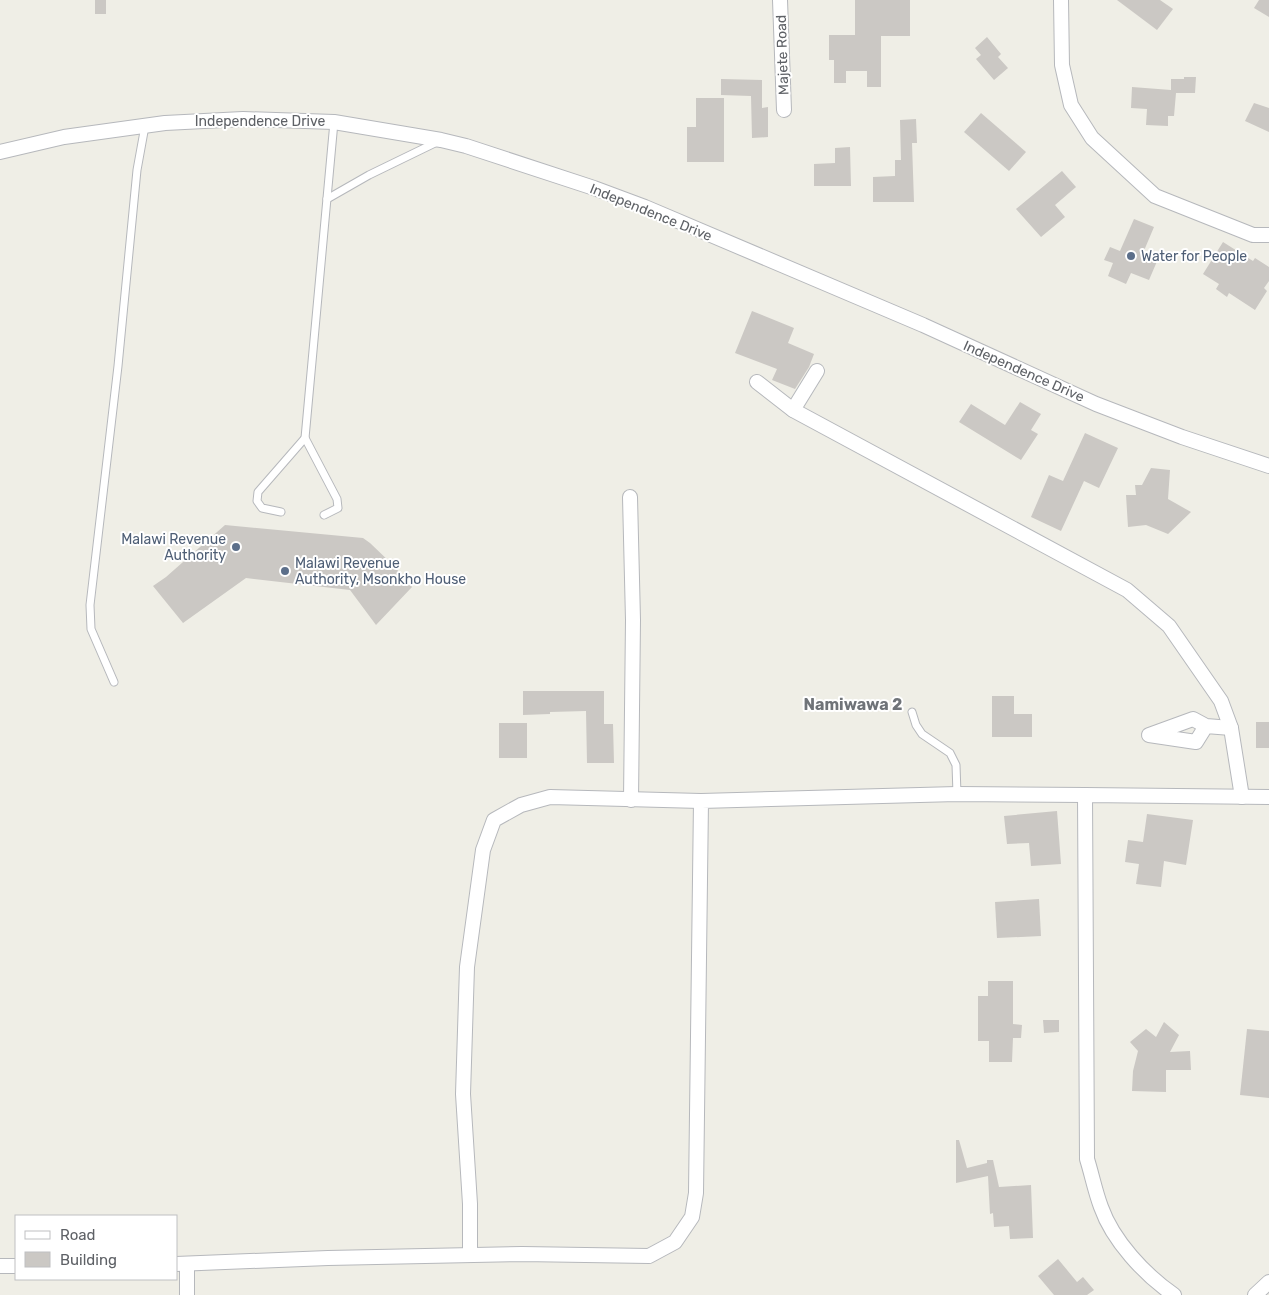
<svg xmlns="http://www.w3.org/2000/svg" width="1269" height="1295" font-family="Rubik,sans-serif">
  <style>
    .building { fill: #cbc8c4 }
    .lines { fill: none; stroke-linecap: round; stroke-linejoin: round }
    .service-casing { stroke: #b6b8bc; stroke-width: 9 }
    .minor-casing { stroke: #b6b8bc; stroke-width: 16 }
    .service { stroke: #fff; stroke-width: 7 }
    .minor { stroke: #fff; stroke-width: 14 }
    .service-dot { fill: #5c6f8a; stroke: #fff; stroke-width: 2 }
    .labels { text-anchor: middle; stroke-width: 4; stroke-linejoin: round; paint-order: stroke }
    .street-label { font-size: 14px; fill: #5e6166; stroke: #fff }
    .service-label { font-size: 14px; fill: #4e5e75; stroke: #fff; text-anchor: start }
    .quarter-label { font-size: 16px; font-weight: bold; fill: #6f7378; stroke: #fff }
  </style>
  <rect width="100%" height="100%" fill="#efeee6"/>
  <g class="building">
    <rect x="95" y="0" width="11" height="14"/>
    <polygon points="855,0 910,0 910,36 881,36 881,87 867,87 867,71 846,71 846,83 834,83 834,60 829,60 829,35 855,35"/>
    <polygon points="1117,0 1160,0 1173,9 1157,30"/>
    <polygon points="1259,0 1269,0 1269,17 1254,8"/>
    <polygon points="987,37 1001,54 998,57 1008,68 994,80 976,59 981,55 975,48"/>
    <polygon points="1184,77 1196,77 1195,93 1176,93 1174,116 1168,116 1168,126 1146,125 1147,109 1131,108 1132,87 1171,90 1171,79 1184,79"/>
    <polygon points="721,79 762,80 762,108 768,107 768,137 752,138 751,96 721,95"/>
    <polygon points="696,98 724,98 724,162 687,162 687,127 696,127"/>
    <polygon points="1254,103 1269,108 1269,132 1245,121"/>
    <polygon points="981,113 1026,152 1009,171 964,132"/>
    <polygon points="916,119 917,143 912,143 914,202 873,202 873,177 895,176 895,160 901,160 900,120"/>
    <polygon points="850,147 851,186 814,186 814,164 835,163 835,148"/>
    <polygon points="1062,171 1076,187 1055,205 1065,217 1041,237 1016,209"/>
    <polygon points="1134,219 1154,227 1143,253 1158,259 1149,280 1131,273 1126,284 1108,276 1113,263 1104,260 1110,247 1120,251"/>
    <polygon points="1223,242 1253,261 1255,258 1269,267 1269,281 1264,288 1267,291 1255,310 1229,293 1227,297 1216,289 1219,284 1203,274"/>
    <polygon points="752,311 794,328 788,343 814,354 809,367 795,389 772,380 777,369 735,353"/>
    <polygon points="1020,402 1041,414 1031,430 1038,434 1021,460 959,422 971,404 1005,425"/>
    <polygon points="1085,433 1118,448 1099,488 1084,481 1061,531 1031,517 1049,475 1063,481"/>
    <polygon points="1151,468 1170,470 1168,499 1191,512 1168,534 1146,525 1128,527 1126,495 1136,495 1135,485 1142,485"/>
    <polygon points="225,525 363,538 370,543 393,565 412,587 376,625 350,590 246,578 183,623 153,586 166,577"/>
    <polygon points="523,691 604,691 604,724 613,724 614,763 587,763 586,711 550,712 550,714 523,715"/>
    <polygon points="992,696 1014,696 1014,714 1032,714 1032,737 992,737"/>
    <rect x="1256" y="722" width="13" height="26"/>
    <rect x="499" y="723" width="28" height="35"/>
    <polygon points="1057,811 1061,864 1031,866 1029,843 1007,844 1004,816"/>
    <polygon points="1147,814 1193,820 1186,865 1164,861 1161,887 1136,884 1139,864 1125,862 1128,840 1143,842"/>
    <polygon points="1039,899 1041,936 997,938 995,902"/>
    <polygon points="988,981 1013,981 1013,1024 1022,1025 1021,1038 1013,1038 1012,1062 989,1062 989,1041 978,1041 978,996 988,996"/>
    <polygon points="1043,1020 1059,1020 1059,1032 1044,1033"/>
    <polygon points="1164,1022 1179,1035 1170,1052 1190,1051 1191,1070 1166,1070 1166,1092 1132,1091 1133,1071 1138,1051 1130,1042 1146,1029 1156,1037"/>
    <polygon points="1247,1029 1269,1031 1269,1098 1240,1095"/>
    <polygon points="956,1140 959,1140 967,1168 987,1163 987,1160 993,1160 999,1187 1031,1185 1033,1238 1010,1239 1009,1226 994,1227 993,1213 990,1214 988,1176 956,1183"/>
    <polygon points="1058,1259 1077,1282 1083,1277 1094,1290 1087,1295 1054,1295 1038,1276"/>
  </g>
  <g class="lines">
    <g class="service-casing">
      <g id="service">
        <polyline points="327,199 369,175 439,141"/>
        <polyline points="305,438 334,122"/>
        <polyline points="281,512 262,508 257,501 258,492 305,438 337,499 338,508 324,515"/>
        <polyline points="114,682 91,629 90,605 118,366 137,170 145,126"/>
        <polyline points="912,712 916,725 922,734 950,753 956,765 957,794"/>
      </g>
    </g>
    <g class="minor-casing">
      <g id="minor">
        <polyline points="780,0 784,110"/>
        <polyline points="1061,0 1062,65 1071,105 1092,138 1155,196 1253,235 1269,235"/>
        <polyline points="0,152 64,137 165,123 243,119 334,122 441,140 466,146 594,188 645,207 923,325 1096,404 1182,437 1269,466"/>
        <polyline points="757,382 793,410 817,371"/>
        <polyline points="793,410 1127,590 1169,626 1221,701 1231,728 1242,797"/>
        <polyline points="630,497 633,620 631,800"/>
        <polyline points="1206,726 1196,742 1149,735 1193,719 1206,726 1231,728"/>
        <polyline points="470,1255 470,1204 463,1094 467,967 483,850 494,820 521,805 550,797 701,801"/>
        <polyline points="176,1264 328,1258 522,1254 649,1256 675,1242 692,1217 696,1193 701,801 957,794 1085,795"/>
        <polyline points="0,1266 16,1266"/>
        <polyline points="187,1295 187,1264"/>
        <path d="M1174,1295C1145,1275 1113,1241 1101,1207C1095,1191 1092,1175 1087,1159L1085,795L1269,797"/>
        <polyline points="1255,1295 1269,1282"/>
      </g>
    </g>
    <use href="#service" class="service"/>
    <use href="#minor" class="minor"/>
  </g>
  <g class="service-dot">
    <circle cx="1131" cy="256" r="5"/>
    <circle cx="236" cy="547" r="5"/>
    <circle cx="285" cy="571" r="5"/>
  </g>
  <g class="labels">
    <g class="street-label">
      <text transform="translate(782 55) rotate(-92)" y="5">Majete Road</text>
      <text x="260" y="126">Independence Drive</text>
      <text transform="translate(651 212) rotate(22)" y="5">Independence Drive</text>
      <text transform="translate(1024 371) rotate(24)" y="5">Independence Drive</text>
    </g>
    <g class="service-label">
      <text x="1141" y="261">Water for People</text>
      <text x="226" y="544" text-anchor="end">Malawi Revenue<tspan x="226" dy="16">Authority</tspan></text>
      <text x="295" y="568">Malawi Revenue<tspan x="295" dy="16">Authority, Msonkho House</tspan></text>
    </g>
    <g class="quarter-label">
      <text x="853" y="710">Namiwawa 2</text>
    </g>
  </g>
  <rect x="15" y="1215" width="162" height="65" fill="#ffffff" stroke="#bfc0c2"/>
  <rect x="25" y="1231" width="25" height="8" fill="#ffffff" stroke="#bfc0c2"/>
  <text x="60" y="1240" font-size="15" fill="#5e6166">Road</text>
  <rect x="25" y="1252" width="25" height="15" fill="#cbc8c4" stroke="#bfc0c2"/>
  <text x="60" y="1265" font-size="15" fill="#5e6166">Building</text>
</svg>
